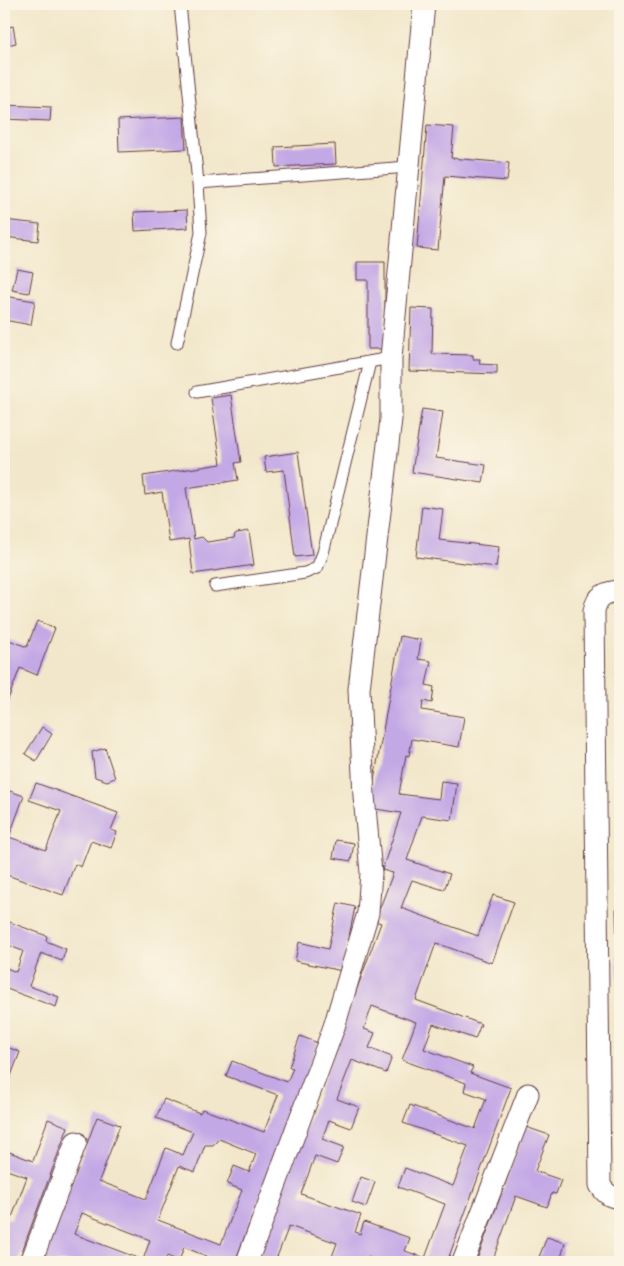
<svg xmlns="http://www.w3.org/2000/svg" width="624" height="1266" font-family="'Playpen Sans',sans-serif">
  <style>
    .building { fill: #c3a8e6; fill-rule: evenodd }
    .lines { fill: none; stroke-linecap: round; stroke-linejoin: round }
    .lane-casing { stroke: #633d43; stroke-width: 13 }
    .street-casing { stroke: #633d43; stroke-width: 23 }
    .lane { stroke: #fff; stroke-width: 11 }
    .street { stroke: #fff; stroke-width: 21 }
  </style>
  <rect width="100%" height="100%" fill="#fcf5e5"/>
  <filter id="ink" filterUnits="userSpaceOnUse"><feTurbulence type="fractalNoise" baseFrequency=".02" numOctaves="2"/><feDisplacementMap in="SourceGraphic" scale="10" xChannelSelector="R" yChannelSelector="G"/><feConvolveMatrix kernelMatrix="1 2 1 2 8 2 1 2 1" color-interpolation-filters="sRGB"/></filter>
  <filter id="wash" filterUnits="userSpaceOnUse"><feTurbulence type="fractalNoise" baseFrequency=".0096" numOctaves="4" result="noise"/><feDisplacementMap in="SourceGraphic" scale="20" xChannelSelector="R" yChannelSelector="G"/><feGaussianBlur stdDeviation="1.12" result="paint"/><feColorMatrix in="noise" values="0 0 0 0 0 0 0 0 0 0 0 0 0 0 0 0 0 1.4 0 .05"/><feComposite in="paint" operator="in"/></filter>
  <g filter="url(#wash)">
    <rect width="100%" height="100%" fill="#f2e7ca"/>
    <g id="blocks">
      <g class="building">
        <polygon points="13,26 16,43 4,46 4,28"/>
        <polygon points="4,105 51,107 50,121 4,119"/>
        <polygon points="184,117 186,149 119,152 118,120"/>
        <polygon points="427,125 454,127 451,158 509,163 507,181 445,176 438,250 417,248"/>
        <polygon points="335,144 336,164 276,167 275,147"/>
        <polygon points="187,210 188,228 135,231 134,212"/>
        <polygon points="4,220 40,224 38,241 4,237"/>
        <polygon points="357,262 385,262 385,349 368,349 368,280 357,280"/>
        <polygon points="17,269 33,272 29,293 12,290"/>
        <polygon points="4,296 35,301 31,325 4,320"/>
        <polygon points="411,308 433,309 432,354 473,355 473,359 480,359 479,364 497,365 497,374 409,371"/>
        <polygon points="231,395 241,462 235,463 238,480 186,488 194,539 202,537 207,542 234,538 235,534 237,533 249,531 254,565 193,574 189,539 169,542 162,492 145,495 143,476 221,464 211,398"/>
        <polygon points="422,409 443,412 436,458 486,465 483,483 412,472"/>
        <polygon points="298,452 312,555 295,557 284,470 266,472 264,457"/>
        <polygon points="422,506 443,509 439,540 499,547 496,567 416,557"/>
        <polygon points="37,621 55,628 37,675 20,668 4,710 4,638 27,647"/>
        <path d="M400,636L421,640L418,659L431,661L426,685L434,687L432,703L423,701L422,710L464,717L459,747L412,739L409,756L406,755L399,794L439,799L441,781L457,783L452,820L422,816L407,860L450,874L444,890L412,880L401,908L478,936L493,895L514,902L492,963L436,943L416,1000L481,1024L475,1039L433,1024L424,1049L473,1067L470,1073L511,1088L447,1262H381L367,1257L365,1262H330L337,1243L289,1226L275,1262H257L381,923L375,921L393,873L382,870L401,813L369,808ZM372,1006L416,1022L402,1060L466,1083L464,1091L486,1099L475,1129L410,1105L403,1123L468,1146L453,1186L405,1168L398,1187L445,1204L425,1258L405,1251L410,1238L364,1222L360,1234L355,1232L361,1215L301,1194L315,1156L337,1164L344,1147L322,1139L329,1120L351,1128L359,1107L337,1099L352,1060L386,1073L392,1057L369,1048L375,1033L364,1029Z"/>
        <polygon points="42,727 52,734 36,761 25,754"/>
        <polygon points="105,748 115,778 107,781 95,777 92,752"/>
        <polygon points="36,783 118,813 111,830 117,832 111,848 91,841 81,867 75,864 63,895 4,874 4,789 24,796 9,837 46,850 61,811 29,800"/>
        <polygon points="336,840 354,843 351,861 333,858"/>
        <polygon points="338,903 355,907 342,971 295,961 299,942 328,949"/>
        <polygon points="620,907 620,1036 619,1036 616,908"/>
        <polygon points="4,920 47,936 46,941 66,949 62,961 41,953 29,986 59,997 56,1007 4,988 4,967 16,972 23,951 4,944"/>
        <path d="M300,1036L318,1043L235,1262H207L208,1257L184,1247L179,1261L167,1256L164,1262H42L97,1117L120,1125L99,1181L146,1199L166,1148L183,1155L193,1132L156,1118L164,1099L200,1113L202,1109L264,1132L278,1095L226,1076L232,1061L287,1082L293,1068L289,1067ZM219,1139L256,1154L249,1172L234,1166L227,1184L242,1190L221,1244L158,1220L179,1166L195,1172L205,1145H213ZM82,1213L150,1240L143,1260L74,1234Z"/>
        <polygon points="4,1046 20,1052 4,1094"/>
        <polygon points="48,1119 68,1127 18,1262 4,1262 4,1218 11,1220 27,1177 4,1169 4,1150 33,1161"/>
        <polygon points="526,1127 549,1135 535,1171 561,1180 556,1194 552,1193 547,1207 516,1196 492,1262 476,1262"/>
        <polygon points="361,1177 375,1182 366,1207 352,1202"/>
        <polygon points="547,1237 565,1243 560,1262 537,1262"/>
      </g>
    </g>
  </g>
  <g filter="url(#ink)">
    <use href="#blocks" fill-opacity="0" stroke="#633d43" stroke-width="1"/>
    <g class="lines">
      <g class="lane-casing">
        <g id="lane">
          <polyline points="198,183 408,167"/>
          <polyline points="177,343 201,233 198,183 180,4"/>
          <polyline points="197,392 391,358"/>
          <polyline points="215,586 305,573 317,568 323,553 370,362"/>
        </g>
      </g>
      <g class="street-casing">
        <g id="street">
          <path d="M620,591C606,592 597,595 594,611L600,1185C605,1193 610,1198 620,1197"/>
          <polyline points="31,1262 76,1142"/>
          <polyline points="247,1262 334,1027 368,913 371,873 364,796 359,689 391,419 391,358 424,4"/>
          <polyline points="463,1262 528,1094"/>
        </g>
      </g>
      <use href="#lane" class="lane"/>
      <use href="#street" class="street"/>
    </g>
  </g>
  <rect width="624" height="1266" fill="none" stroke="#fcf5e5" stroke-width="20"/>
</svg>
